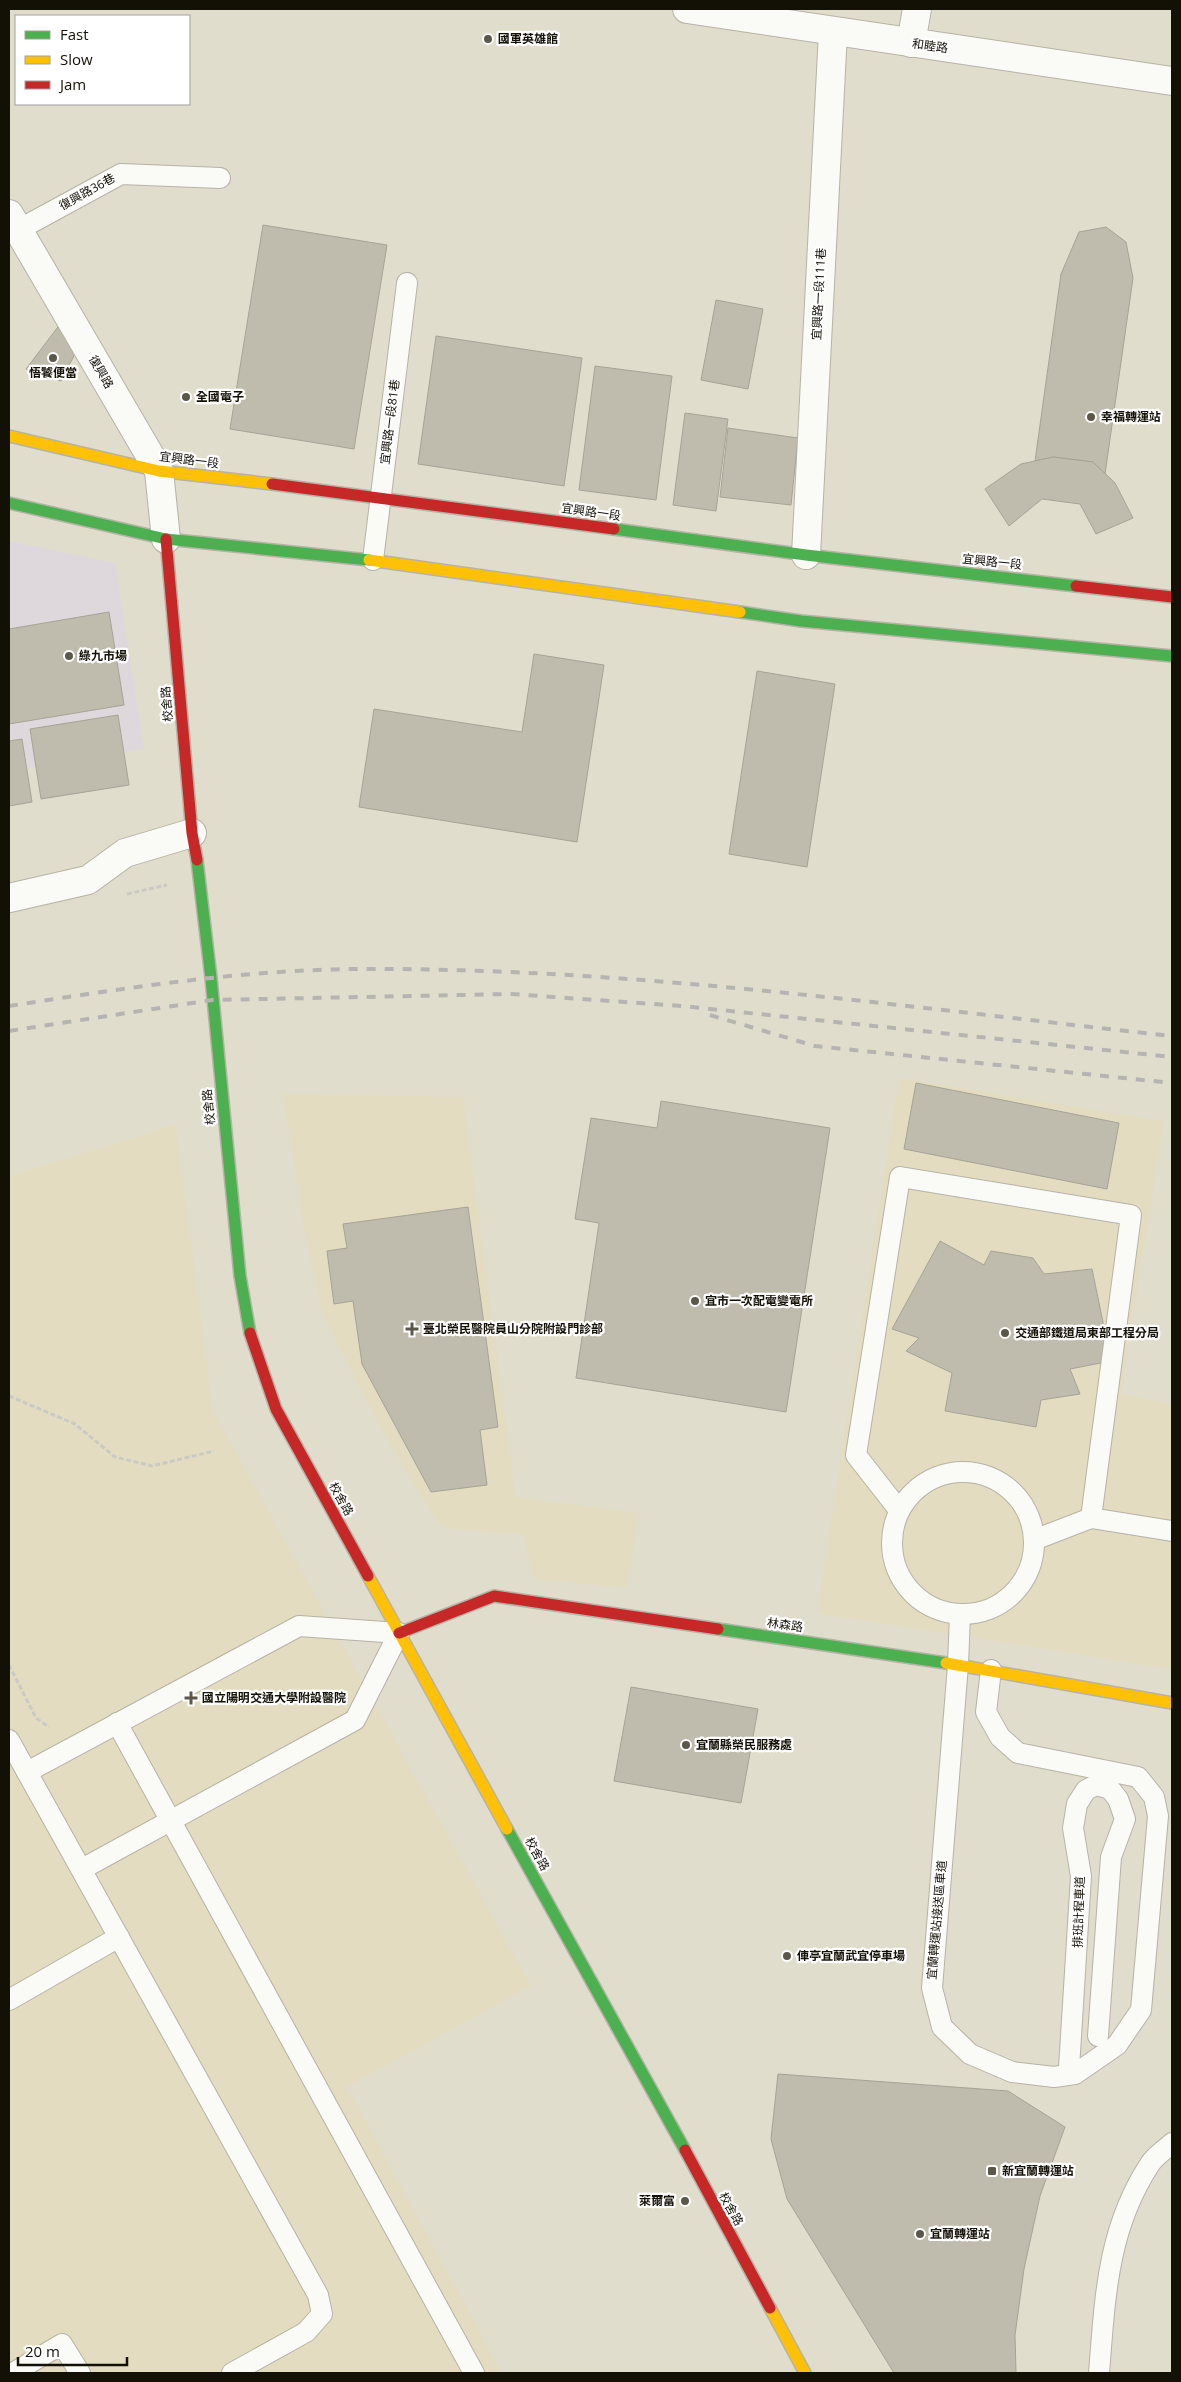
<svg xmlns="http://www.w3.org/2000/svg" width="1181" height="2382" font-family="'Open Sans','Noto Sans TC',sans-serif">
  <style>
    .commercial { fill: #ded8dc }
    .built { fill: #e3dcc0 }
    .building { fill: #bfbcad; stroke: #a6a396 }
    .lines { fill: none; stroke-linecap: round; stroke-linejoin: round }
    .lane-casing { stroke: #b6b3a6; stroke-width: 22 }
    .street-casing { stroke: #b6b3a6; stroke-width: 30 }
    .fast-casing { stroke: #b6b3a6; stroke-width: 14 }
    .slow-casing { stroke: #b6b3a6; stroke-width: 14 }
    .jam-casing { stroke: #b6b3a6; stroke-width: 14 }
    .path { stroke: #cac9c4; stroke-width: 3; stroke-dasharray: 5 2.5; stroke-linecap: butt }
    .lane { stroke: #fafaf7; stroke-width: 20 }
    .street { stroke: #fafaf7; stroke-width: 28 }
    .fast { stroke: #4caf50; stroke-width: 11 }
    .slow { stroke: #ffc107; stroke-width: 11 }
    .jam { stroke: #c62828; stroke-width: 11 }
    .rail { stroke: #b6b4b0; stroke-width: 4; stroke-dasharray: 9 9; stroke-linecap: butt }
    .poi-dot { fill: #5b584b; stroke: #fff; stroke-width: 2 }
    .labels { text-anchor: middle; stroke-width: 4.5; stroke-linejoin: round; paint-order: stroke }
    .poi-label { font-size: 12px; font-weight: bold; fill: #131006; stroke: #fff; text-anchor: start }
    .street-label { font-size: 12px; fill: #131006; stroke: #fff }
  </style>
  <rect width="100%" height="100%" fill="#e1ddcc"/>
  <polygon class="commercial" points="9,541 115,563 144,749 9,772"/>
  <g class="built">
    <polygon points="899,1078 1164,1121 1121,1394 1172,1403 1172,1669 817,1613"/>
    <polygon points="283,1094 463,1097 516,1497 639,1513 627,1588 533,1579 524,1535 441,1527 398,1458 365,1398 340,1350 321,1308 305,1234"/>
    <polygon points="176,1124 213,1411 531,1986 347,2087 502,2373 9,2373 9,1177"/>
  </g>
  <g class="building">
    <polygon points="263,225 387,245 354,449 230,429"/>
    <polygon points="1106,227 1126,242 1133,278 1105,474 1093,462 1053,457 1035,461 1061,274 1079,232"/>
    <polygon points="716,300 763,309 748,389 701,380"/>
    <polygon points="64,319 78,348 61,381 26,369"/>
    <polygon points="436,336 582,358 564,486 418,464"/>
    <polygon points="595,366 672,376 656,500 579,490"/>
    <polygon points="685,413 728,419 716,511 673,505"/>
    <polygon points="728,428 798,438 791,505 720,497"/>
    <polygon points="1053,457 1093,462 1115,483 1133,518 1096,534 1080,504 1042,499 1009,526 985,489 1021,464"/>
    <polygon points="109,612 124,705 9,724 9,629"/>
    <polygon points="534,654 604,665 577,842 359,807 374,709 522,732"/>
    <polygon points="757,671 835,684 807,867 729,854"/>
    <polygon points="118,715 129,785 41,799 30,729"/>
    <polygon points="22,739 32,802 9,806 9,741"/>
    <polygon points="916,1083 1119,1123 1107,1189 904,1149"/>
    <polygon points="661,1101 830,1128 786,1412 576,1378 599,1223 575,1219 591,1118 657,1128"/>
    <polygon points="468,1207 498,1427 480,1430 487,1485 431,1492 362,1364 353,1301 334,1304 327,1251 347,1248 343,1224"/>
    <polygon points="940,1241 984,1265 991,1251 1033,1258 1044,1274 1092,1269 1111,1361 1070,1369 1080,1394 1041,1400 1036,1427 945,1411 952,1373 906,1351 919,1338 892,1329"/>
    <polygon points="631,1687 758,1709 741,1803 614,1781"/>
    <polygon points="778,2074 1008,2091 1065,2127 1040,2196 1024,2269 1015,2335 1016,2373 894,2373 787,2199 771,2139"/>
  </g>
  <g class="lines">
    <g class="lane-casing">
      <g id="lane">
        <polyline points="18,230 121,174 220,178"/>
        <polyline points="373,560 407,283"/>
        <circle cx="963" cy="1543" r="71"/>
        <polyline points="899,1510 856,1455 900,1177 1131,1215 1091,1518 1034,1540"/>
        <polyline points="1091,1518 1172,1531"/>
        <polyline points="960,1614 958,1665 932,1988 942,2027 970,2054 1012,2072 1054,2077 1075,2074 1117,2045 1141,2010 1158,1816 1154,1797 1138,1777 1018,1753 1000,1737 986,1712 991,1670"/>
        <polyline points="117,1723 474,2373"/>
        <polyline points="9,1740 318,2295 322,2314 306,2332 232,2373"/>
        <polyline points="27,1772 299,1626 399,1633 355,1720 82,1869"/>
        <polyline points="9,2000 119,1937"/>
        <polyline points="1069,2068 1081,1876 1073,1828 1077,1804 1086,1790 1096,1785 1110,1789 1118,1799 1125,1819 1111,1857 1098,2036"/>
        <polyline points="13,2373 62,2344 80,2373"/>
        <path d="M1099,2373C1105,2299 1107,2229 1150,2164C1155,2156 1165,2150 1172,2143"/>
      </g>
    </g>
    <g class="street-casing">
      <g id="street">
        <polyline points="687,9 1172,81"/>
        <polyline points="911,43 917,9"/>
        <polyline points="9,214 159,471 166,539"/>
        <polyline points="806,555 833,32"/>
        <polyline points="9,898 88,880 125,853 192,833"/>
      </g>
    </g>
    <g class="fast-casing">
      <g id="fast">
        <polyline points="9,503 166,539 369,560"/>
        <polyline points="614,529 806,555 1076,586"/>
        <polyline points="740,612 801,621 1172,656"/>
        <polyline points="197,860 211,978 240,1276 250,1333"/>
        <polyline points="718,1629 946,1663"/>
        <polyline points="507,1829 685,2150"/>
      </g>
    </g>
    <g class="slow-casing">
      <g id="slow">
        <polyline points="9,436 159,471 272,484"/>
        <polyline points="369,560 740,612"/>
        <polyline points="368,1576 507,1829"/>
        <polyline points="946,1663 1172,1703"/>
        <polyline points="770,2308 805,2373"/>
      </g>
    </g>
    <g class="jam-casing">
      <g id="jam">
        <polyline points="272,484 614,529"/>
        <polyline points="166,539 192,833 197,860"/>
        <polyline points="1076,586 1172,597"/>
        <polyline points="250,1333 276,1409 368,1576"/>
        <polyline points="399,1633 494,1596 718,1629"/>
        <polyline points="685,2150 770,2308"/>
      </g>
    </g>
    <g class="path">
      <polyline points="127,894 167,885"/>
      <polyline points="9,1396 75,1424 115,1457 152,1466 214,1451"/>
      <polyline points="9,1665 36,1718 49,1727"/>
    </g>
    <use href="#lane" class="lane"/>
    <use href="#street" class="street"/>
    <use href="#fast" class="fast"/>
    <use href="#slow" class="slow"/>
    <use href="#jam" class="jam"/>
    <g class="rail">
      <path d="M9,1006C126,988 246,969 365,969C635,968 904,1007 1172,1036"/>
      <polyline points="710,1015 815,1046 1172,1083"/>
      <polyline points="9,1031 212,1000 511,994 682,1006 1172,1057"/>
    </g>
  </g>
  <g class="poi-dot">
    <circle cx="488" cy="39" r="5"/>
    <circle cx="53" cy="358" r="5"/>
    <circle cx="186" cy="397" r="5"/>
    <circle cx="1091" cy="417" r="5"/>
    <circle cx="69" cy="656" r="5"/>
    <circle cx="695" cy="1301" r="5"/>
    <path d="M409.5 1321.5h5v5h5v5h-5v5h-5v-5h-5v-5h5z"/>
    <circle cx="1005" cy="1333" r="5"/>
    <path d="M188.5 1690.5h5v5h5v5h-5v5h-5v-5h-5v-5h5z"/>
    <circle cx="686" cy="1745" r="5"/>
    <circle cx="787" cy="1956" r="5"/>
    <rect x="987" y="2166" width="10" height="10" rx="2.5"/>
    <circle cx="685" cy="2201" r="5"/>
    <circle cx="920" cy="2234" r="5"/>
  </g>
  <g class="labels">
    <g class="poi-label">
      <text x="498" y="43">國軍英雄館</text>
      <text x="53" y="377" text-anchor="middle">悟饕便當</text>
      <text x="196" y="401">全國電子</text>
      <text x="1101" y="421">幸福轉運站</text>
      <text x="79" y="660">綠九市場</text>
      <text x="705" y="1305">宜市一次配電變電所</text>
      <text x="423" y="1333">臺北榮民醫院員山分院附設門診部</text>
      <text x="1015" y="1337">交通部鐵道局東部工程分局</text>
      <text x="202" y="1702">國立陽明交通大學附設醫院</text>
      <text x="696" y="1749">宜蘭縣榮民服務處</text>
      <text x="797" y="1960">俥亭宜蘭武宜停車場</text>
      <text x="1002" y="2175">新宜蘭轉運站</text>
      <text x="675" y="2205" text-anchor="end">萊爾富</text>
      <text x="930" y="2238">宜蘭轉運站</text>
    </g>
    <g class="street-label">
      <text transform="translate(930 46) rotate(8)" y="4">和睦路</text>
      <text transform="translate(87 192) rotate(-29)" y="4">復興路36巷</text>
      <text transform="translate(819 294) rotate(-87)" y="4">宜興路一段111巷</text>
      <text transform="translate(101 372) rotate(60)" y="4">復興路</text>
      <text transform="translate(390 422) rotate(-83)" y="4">宜興路一段81巷</text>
      <text transform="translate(189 460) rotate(7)" y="4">宜興路一段</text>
      <text transform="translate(591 512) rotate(8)" y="4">宜興路一段</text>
      <text transform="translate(992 562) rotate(6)" y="4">宜興路一段</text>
      <text transform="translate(167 704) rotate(-95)" y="4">校舍路</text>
      <text transform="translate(209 1107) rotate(-96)" y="4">校舍路</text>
      <text transform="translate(341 1499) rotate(61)" y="4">校舍路</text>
      <text transform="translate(785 1625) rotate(8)" y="4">林森路</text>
      <text transform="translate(537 1854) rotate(61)" y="4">校舍路</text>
      <text transform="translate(1079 1912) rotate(-88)" y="4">排班計程車道</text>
      <text transform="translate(937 1920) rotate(-85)" y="4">宜蘭轉運站接送區車道</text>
      <text transform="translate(731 2209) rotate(61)" y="4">校舍路</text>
    </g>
  </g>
  <rect width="1181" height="2382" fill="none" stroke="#131006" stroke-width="20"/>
  <rect x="15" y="15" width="175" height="90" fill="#ffffff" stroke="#a19f9b"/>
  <rect x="25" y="31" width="25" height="8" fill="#4caf50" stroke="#a19f9b"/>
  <text x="60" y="40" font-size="15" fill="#131006">Fast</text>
  <rect x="25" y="56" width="25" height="8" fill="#ffc107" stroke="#a19f9b"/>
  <text x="60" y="65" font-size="15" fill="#131006">Slow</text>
  <rect x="25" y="81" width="25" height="8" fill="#c62828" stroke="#a19f9b"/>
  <text x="60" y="90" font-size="15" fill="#131006">Jam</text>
  <path d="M18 2357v8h109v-8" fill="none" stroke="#131006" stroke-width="2.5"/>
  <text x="25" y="2357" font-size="15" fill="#131006" stroke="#ffffff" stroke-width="4" paint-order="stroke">20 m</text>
</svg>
